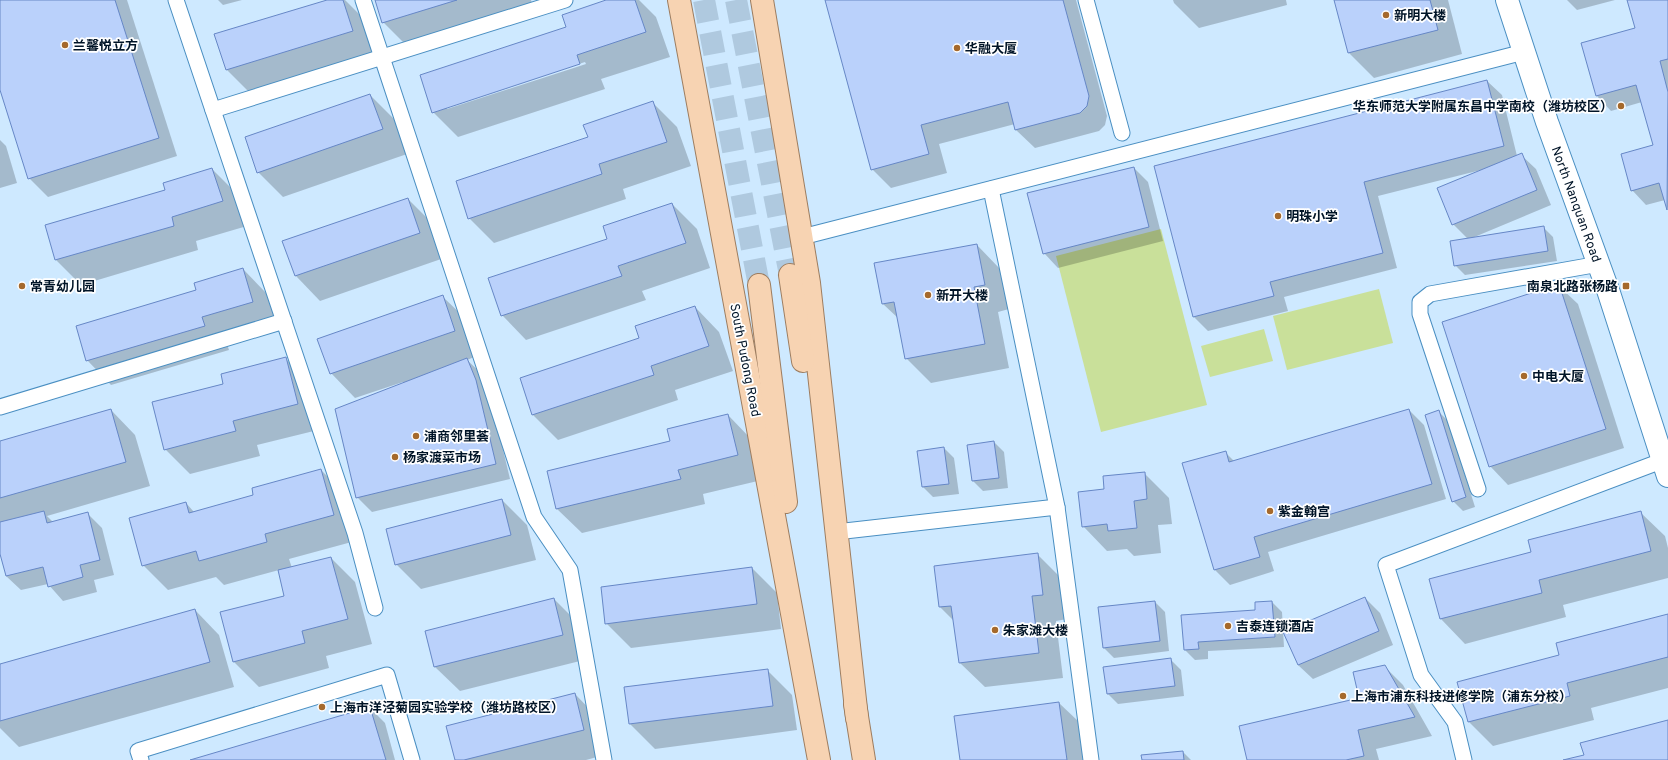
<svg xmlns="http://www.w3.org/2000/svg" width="1668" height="760" font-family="Overpass,'Noto Sans SC',sans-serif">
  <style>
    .green { fill: #c9e09a }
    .shadow { fill: #0003; fill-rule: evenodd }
    .building { fill: #bad1fb; stroke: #6687c6 }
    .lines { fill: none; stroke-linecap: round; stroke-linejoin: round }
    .primary-tunnel { stroke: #afc9df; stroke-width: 22; stroke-dasharray: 22 11; stroke-linecap: butt }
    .lane-casing { stroke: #4a8fc2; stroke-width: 17 }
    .secondary-casing { stroke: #4a8fc2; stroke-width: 24 }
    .primary-casing { stroke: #9d7d60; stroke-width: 24 }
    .lane { stroke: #fff; stroke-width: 15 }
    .secondary { stroke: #fff; stroke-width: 22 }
    .primary { stroke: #f7d3b2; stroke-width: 22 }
    .poi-dot { fill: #a5692c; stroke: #fff; stroke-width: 1.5 }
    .labels { text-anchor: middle; stroke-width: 3.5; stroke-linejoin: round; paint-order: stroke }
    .poi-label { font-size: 13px; font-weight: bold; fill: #001427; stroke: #fff; text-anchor: start }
    .street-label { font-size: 13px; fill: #001427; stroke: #fff }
  </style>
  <rect width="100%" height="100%" fill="#cee9ff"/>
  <g class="green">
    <polygon points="1161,229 1207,405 1101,432 1056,256"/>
    <polygon points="1379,289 1393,343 1287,370 1273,316"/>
    <polygon points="1264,329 1273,361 1210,377 1201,346"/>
  </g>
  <g class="shadow">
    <polygon points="0,0 127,0 177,156 48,197 29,178 0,87"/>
    <polygon points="218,0 242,0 223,5"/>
    <polygon points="330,0 345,0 366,21 377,56 251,94 226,69"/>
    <polygon points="376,0 531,0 534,9 408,47 383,22"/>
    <path d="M610,0H639L656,17L670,57L601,79L605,89L458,137L433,112ZM585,62L586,64L447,109V107Z"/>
    <polygon points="826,0 1076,0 1107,116 1105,125 1099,131 1035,148 1016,130 1015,124 939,144 947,173 891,188 872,169"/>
    <polygon points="1173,0 1286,0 1287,5 1199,28 1174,3"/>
    <polygon points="1335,0 1448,0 1462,54 1374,78 1349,53"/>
    <polygon points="1567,0 1615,0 1577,10"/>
    <polygon points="1628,0 1668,0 1668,210 1665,200 1646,205 1632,190 1655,146 1642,102 1611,111 1597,96 1582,44 1636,29"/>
    <polygon points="1487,81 1502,95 1517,156 1521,155 1536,169 1551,205 1472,238 1543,227 1553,237 1557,261 1465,275 1455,265 1468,239 1453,224 1481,170 1378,196 1397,268 1284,297 1288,311 1208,331 1194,317"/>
    <polygon points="370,95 395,120 407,154 283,197 258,172"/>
    <polygon points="653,103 677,127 691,166 623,189 626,199 494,243 469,218 589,137"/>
    <polygon points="0,140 6,146 17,183 0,188"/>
    <polygon points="1134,168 1148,182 1163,241 1058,268 1044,253"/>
    <polygon points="212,169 237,194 247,226 196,241 198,250 81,285 56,260 46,226 167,190"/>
    <polygon points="408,199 433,224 444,258 320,301 296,276"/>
    <polygon points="672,204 697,229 710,268 642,291 646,300 526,340 502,315 608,239"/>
    <polygon points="977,245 1001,270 1009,309 998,312 1009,368 931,383 906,358 899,319 883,304"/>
    <polygon points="243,269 267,294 277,326 226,341 229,350 111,385 87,360 197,291"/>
    <polygon points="1559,286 1578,304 1624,448 1508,485 1490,466"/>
    <polygon points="443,297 468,321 479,355 467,360 482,374 490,395 510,479 372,512 357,497 403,384 403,382 355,398 331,373"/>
    <polygon points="695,307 719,332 733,371 675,390 678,400 558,440 533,415 521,378 641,339"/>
    <polygon points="285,358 310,383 322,429 257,445 260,456 190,474 165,449 225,384"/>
    <polygon points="111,410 135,435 150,486 47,516 53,522 87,513 102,528 114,575 94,580 97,592 63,601 48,584 21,590 6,576 0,550 0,442"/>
    <polygon points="1409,410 1424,425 1446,499 1268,552 1274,571 1230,585 1215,570 1183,464 1225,452 1235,462"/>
    <polygon points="1438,411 1448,421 1475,507 1463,511 1453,501"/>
    <polygon points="728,415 752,440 762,480 703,494 705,504 582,533 557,509 671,442"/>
    <polygon points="994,442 1004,452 1008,488 983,491 973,481"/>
    <polygon points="944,448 954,458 959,494 933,497 923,487"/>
    <polygon points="321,470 346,495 359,540 289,559 292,568 331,558 355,582 372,644 326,656 329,668 259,687 234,662 221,613 285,596 279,570 224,585 216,577 168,590 143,565 186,503 194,512 255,496"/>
    <polygon points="1144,473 1169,498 1172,524 1158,525 1161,553 1134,556 1127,549 1107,551 1083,526 1105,490"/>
    <polygon points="502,500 527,525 536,560 421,589 396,564"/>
    <polygon points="1640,512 1665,536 1668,548 1668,578 1563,605 1566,617 1465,644 1441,619 1532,553"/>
    <polygon points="1037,554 1062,579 1067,619 1056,621 1063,678 985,687 960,663 954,621 940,607 935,567"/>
    <polygon points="752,568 777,593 781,629 631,648 606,623"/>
    <polygon points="1365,598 1380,613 1393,645 1313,679 1298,665"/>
    <polygon points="554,599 579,624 588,659 460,691 435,667"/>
    <polygon points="1155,602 1165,612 1169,651 1114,658 1104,648"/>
    <polygon points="1272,602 1282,612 1284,647 1208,651 1208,659 1195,660 1185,650 1182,616 1256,611"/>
    <polygon points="195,610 219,635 234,687 19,747 0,728 0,665"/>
    <polygon points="1668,615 1668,688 1591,708 1594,720 1493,746 1469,722 1560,656"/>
    <polygon points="1171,660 1181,670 1184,696 1118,704 1108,694 1104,668"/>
    <polygon points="1384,666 1403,685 1432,736 1376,749 1379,760 1248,760 1360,699"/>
    <polygon points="767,670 792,695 797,730 655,749 630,724"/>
    <polygon points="575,694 599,719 608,754 586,760 456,760"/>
    <polygon points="1059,703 1078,721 1083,760 961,760 955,716"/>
    <polygon points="370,708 385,723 395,760 193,760"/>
    <polygon points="1183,752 1191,760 1143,760"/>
  </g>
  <g class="building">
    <polygon points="0,0 115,0 159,138 28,179 0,90"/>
    <polygon points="327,0 343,0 353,31 226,70 214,34"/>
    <polygon points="375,0 457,0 382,23"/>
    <polygon points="606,0 635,0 646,32 577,55 580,64 432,113 420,75 566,27 562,15"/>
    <polygon points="825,0 1063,0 1089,96 1087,106 1080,113 1015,130 1008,102 921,125 929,154 871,170"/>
    <polygon points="1334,0 1430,0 1438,30 1348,53"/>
    <polygon points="1627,0 1668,0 1668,59 1660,61 1668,92 1667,210 1659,183 1631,191 1621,154 1653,145 1636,85 1596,96 1581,43 1635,28"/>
    <polygon points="1487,80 1504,146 1364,182 1383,253 1270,282 1274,296 1193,317 1154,166"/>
    <polygon points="370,94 383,129 257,173 245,137"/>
    <polygon points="653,101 667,142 599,164 602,174 468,219 456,181 588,137 583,125"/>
    <polygon points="1522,153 1537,190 1452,225 1437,188"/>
    <polygon points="1134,167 1149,227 1043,254 1027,193"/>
    <polygon points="212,168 223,201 172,217 174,226 55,260 45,225 165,190 163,183"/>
    <polygon points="408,198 420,233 295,276 282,241"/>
    <polygon points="672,203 686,243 618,266 622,276 501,316 488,278 607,239 603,226"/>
    <polygon points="1544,226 1548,251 1454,266 1450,241"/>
    <polygon points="977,244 985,285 974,287 985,344 905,359 894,302 882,304 874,263"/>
    <polygon points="243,268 253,302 202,317 205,326 86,361 76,326 196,290 194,283"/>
    <polygon points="1559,284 1606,429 1489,467 1442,322"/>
    <polygon points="443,295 455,331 330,374 317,339"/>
    <polygon points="695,306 709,346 651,366 654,375 532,415 520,378 639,338 635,326"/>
    <polygon points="286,357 298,404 233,421 236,431 164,450 152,402 223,384 221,374"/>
    <polygon points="467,358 476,380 496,464 356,498 335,409"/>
    <polygon points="111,409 126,462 0,498 0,441"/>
    <polygon points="1409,409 1432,484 1254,537 1260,557 1214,570 1182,463 1226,451 1229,462"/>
    <polygon points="1439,410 1466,497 1452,502 1425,415"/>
    <polygon points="728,414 738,455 678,470 681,479 556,509 547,471 670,441 667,429"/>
    <polygon points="994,441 999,478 972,481 967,445"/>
    <polygon points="944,447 949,484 922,487 917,451"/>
    <polygon points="321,469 334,515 265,534 267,542 199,561 196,551 142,566 129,518 186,502 189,513 253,495 252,488"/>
    <polygon points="1145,472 1147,499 1134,501 1137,528 1108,531 1107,524 1082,527 1078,492 1104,489 1103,476"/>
    <polygon points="502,499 511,535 395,565 386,529"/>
    <polygon points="44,511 47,523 88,512 100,560 80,565 83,577 48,587 43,567 6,576 0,554 0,522"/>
    <polygon points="1641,511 1651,551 1539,580 1542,593 1440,619 1429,579 1531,552 1528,540"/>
    <polygon points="1038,553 1043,595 1032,596 1039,653 959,663 951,606 939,607 934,566"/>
    <polygon points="331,557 348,619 302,631 305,643 233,662 220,612 284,596 278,570"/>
    <polygon points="752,567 757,604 605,624 601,587"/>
    <polygon points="1365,597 1379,631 1298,665 1283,632"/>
    <polygon points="554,598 563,635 434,667 425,631"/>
    <polygon points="1155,601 1160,641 1103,648 1098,607"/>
    <polygon points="1272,601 1275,637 1198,642 1199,649 1184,650 1181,615 1255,610 1255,602"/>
    <polygon points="195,609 210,662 0,721 0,664"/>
    <polygon points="1668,614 1668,657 1567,683 1570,696 1468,722 1457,682 1559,655 1556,643"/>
    <polygon points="1171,658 1175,686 1107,694 1103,667"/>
    <polygon points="1385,665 1415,717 1358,730 1364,756 1346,760 1247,760 1239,726 1359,698 1353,672"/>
    <polygon points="768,669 773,706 629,724 624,687"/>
    <polygon points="575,693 584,730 464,760 455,760 446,726"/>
    <polygon points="1059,702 1067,760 960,760 954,716"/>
    <polygon points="370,707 386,760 190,760"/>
    <polygon points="1668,720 1668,760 1563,760 1584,755 1580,743"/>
    <polygon points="1183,751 1184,760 1142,760 1141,755"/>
  </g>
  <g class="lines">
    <g class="primary-tunnel">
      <polyline points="704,0 759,285"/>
      <polyline points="736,0 790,275"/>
    </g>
    <g class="lane-casing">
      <g id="lane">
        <polyline points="176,0 355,533 375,608"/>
        <polyline points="363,0 534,517 570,570 604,760"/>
        <polyline points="1086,0 1122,133"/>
        <polyline points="213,110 565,0"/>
        <polyline points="991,189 1057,507 1091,760"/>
        <polyline points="802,237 1524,52"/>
        <polyline points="0,407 284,321"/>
        <polyline points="1478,489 1420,314 1420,302 1430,294 1599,264"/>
        <polyline points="836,532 1057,507"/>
        <polyline points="141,760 138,751 387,675 412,760"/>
        <polyline points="1464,760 1455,722 1421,675 1386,565 1664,460"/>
      </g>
    </g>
    <g class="secondary-casing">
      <polyline id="secondary" points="1507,0 1547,122 1608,290 1668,476"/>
    </g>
    <g class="primary-casing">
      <g id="primary">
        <polyline points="679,0 819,760"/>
        <polyline points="762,0 809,283 857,718"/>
        <polyline points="790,275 803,361"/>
        <polyline points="759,285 786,502"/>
        <polyline points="855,704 864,760"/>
      </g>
    </g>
    <use href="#lane" class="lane"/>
    <use href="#secondary" class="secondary"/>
    <use href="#primary" class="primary"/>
  </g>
  <g class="poi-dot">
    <circle cx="1386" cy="15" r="4"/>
    <circle cx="65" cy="45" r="4"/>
    <circle cx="957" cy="48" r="4"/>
    <circle cx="1621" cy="106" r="4"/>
    <circle cx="1278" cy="216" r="4"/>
    <circle cx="22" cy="286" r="4"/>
    <rect x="1622" y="282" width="8" height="8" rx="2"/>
    <circle cx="928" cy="295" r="4"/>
    <circle cx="1524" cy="376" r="4"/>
    <circle cx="416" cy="436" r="4"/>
    <circle cx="395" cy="457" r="4"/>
    <circle cx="1270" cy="511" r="4"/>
    <circle cx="1228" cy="626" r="4"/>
    <circle cx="995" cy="630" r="4"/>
    <circle cx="1343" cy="696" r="4"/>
    <circle cx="322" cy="707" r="4"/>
  </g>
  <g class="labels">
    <g class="poi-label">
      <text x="1394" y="20">新明大楼</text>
      <text x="73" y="50">兰馨·悦立方</text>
      <text x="965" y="53">华融大厦</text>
      <text x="1613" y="111" text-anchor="end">华东师范大学附属东昌中学南校（潍坊校区）</text>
      <text x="1286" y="221">明珠小学</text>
      <text x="30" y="291">常青幼儿园</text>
      <text x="1618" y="291" text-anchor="end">南泉北路张杨路</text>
      <text x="936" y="300">新开大楼</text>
      <text x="1532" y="381">中电大厦</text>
      <text x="424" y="441">浦商邻里荟</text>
      <text x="403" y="462">杨家渡菜市场</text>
      <text x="1278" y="516">紫金翰宫</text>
      <text x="1236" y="631">吉泰连锁酒店</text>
      <text x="1003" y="635">朱家滩大楼</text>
      <text x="1351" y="701">上海市浦东科技进修学院（浦东分校）</text>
      <text x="330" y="712">上海市洋泾菊园实验学校（潍坊路校区）</text>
    </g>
    <g class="street-label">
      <text transform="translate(1577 204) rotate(70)" y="5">North Nanquan Road</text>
      <text transform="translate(746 360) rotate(79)" y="5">South Pudong Road</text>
    </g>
  </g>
</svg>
